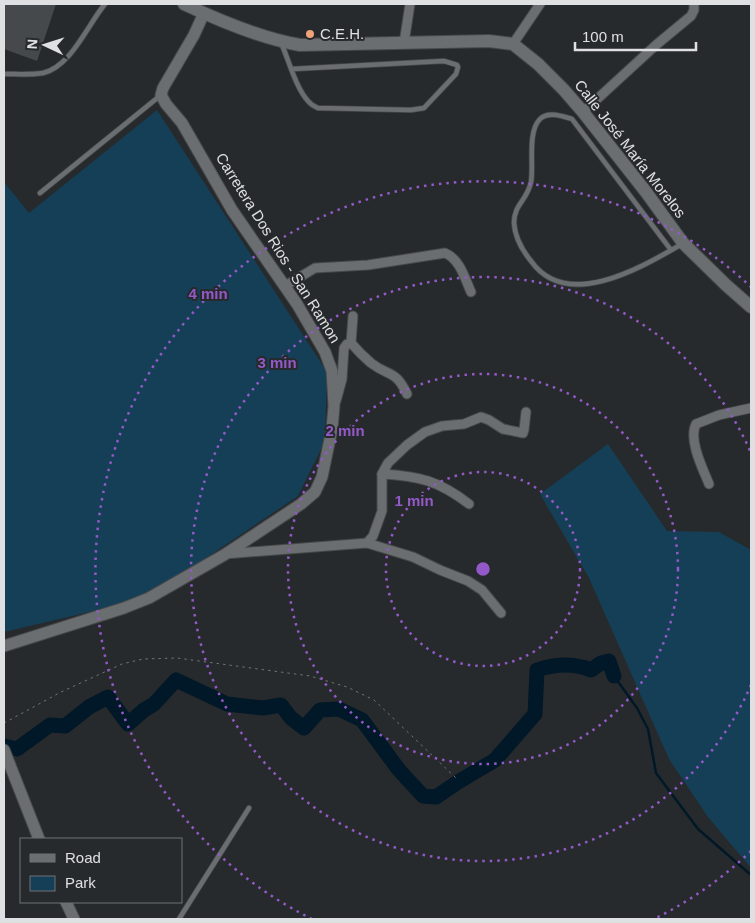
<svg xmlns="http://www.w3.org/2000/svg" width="755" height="923" font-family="Helvetica,sans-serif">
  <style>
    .green { fill: #143f57 }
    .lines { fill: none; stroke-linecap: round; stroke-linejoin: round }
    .stream { stroke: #001827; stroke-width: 2.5 }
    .river { stroke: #001827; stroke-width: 15 }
    .building { fill: #45494b }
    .service-casing { stroke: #46484a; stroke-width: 6 }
    .minor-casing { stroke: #46484a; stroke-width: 11 }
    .tertiary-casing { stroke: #46484a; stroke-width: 13 }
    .secondary-casing { stroke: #46484a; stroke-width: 14 }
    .path { stroke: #717375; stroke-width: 1; stroke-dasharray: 2.5 4; stroke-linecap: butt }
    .service { stroke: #6a6e70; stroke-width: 4.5 }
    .minor { stroke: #6a6e70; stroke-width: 9 }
    .tertiary { stroke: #6a6e70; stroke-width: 11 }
    .secondary { stroke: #6a6e70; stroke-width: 12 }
    .ring { fill: none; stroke: #9459c8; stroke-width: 2.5; stroke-dasharray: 2.5 5 }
    .poi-dot { fill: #f0a27a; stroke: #272a2c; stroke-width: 2 }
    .labels { text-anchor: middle; stroke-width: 4; stroke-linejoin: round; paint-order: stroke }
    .poi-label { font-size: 15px; fill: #dee0e2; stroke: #272a2c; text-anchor: start }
    .street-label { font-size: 15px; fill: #dee0e2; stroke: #272a2c }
    .centre { fill: #9459c8; stroke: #272a2c; stroke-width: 2.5 }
    .ring-label { font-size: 15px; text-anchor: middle; font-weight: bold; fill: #9459c8; stroke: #272a2c; stroke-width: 4; stroke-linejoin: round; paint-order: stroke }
  </style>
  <rect width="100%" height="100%" fill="#272a2c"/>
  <g class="green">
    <polygon points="157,110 327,372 325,441 298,496 145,599 4,632 4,182 29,213"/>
    <polygon points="608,444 667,531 719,532 751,550 751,868 708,817 669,759 589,578 540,494"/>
  </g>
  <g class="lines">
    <polyline class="stream" points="614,676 637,708 648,729 656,773 698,829 751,875"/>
    <path class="river" d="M4,746L17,749L50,725L65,726L89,707L108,697L128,724L144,710L154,704L176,680L227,704L263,708L281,705L291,718L304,728L320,710L339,709L362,720L399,770L423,796L436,797L458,782L495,760L535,714L537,670C555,664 574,663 591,670L601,663L609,661L614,676"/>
  </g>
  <polygon class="building" points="4,4 56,4 37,61 4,49"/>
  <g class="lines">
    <g class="service-casing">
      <g id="service">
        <path d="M282,45C289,61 296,88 308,101C311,105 314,106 318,108L411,110L424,108L456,74L458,67L457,65L444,61L292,69"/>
        <path d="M4,74C16,74 31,75 43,73C71,67 88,24 105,4"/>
        <polyline points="40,193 161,95"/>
        <path d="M671,250L572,119C562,116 548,111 540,119C527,132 534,165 531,182C527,201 514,204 514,223C515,238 522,250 531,261C567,312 642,267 682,244"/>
        <polyline points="179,919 249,808"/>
      </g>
    </g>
    <g class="minor-casing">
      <g id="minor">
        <polyline points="404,43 410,4"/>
        <polyline points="513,44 540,4"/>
        <polyline points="583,112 656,45 691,16 694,10 694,4"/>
        <path d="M285,286L315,268L368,265L445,253C460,259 465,279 471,292"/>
        <path d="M351,343C357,350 364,357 371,363C389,377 395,369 407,394"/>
        <polyline points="336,401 342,379 344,348 347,344 351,343 353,316"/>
        <path d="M382,474C420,476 439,481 469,504"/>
        <path d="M709,484C703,469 688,440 696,424L719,415L751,408"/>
        <polyline points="367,543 373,536 382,511 382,474 388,463 407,445 425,432 442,426 464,424 481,417 489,420 503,429 523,433 524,430 526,412"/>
        <polyline points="225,554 367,543 413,557 440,570 468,581 482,590 501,613"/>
      </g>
    </g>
    <g class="tertiary-casing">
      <g id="tertiary">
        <polyline points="4,646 124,608 149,598 224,555 301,504 315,492 322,477 332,429 334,406 332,371 325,352 297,304 232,210 182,123 166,104 161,95 163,88 194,35 204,13"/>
        <polyline points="4,750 39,839"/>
        <polyline points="66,902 74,919"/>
      </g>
    </g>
    <g class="secondary-casing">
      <path id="secondary" d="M184,4C218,20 263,39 300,45L489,41L513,44L538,64L564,90L583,112L646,192L683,243L726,285L751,307"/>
    </g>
    <polyline class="path" points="4,723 61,692 122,664 143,659 177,658 310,676 347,687 374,700 456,778"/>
    <use href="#service" class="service"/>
    <use href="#minor" class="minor"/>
    <use href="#tertiary" class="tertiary"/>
    <use href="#secondary" class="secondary"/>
  </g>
  <g class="ring">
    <circle cx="483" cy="569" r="97"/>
    <circle cx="483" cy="569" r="195"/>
    <path d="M751 685A292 292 0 1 1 751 453"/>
    <path d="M751 851A389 389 0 0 1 654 919M312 919A389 389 0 1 1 751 287"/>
  </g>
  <circle class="poi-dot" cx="310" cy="34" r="5"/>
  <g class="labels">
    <g class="poi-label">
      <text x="320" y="39">C.E.H.</text>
    </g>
    <g class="street-label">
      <text transform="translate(630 149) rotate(52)" y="5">Calle José María Morelos</text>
      <text transform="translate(278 248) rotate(58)" y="5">Carretera Dos Rios - San Ramon</text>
    </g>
  </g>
  <circle cx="483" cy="569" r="8" class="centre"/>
  <g class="ring-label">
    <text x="208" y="299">4 min</text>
    <text x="277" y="368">3 min</text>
    <text x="345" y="436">2 min</text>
    <text x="414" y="506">1 min</text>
  </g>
  <rect width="755" height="923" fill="none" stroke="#dee0e2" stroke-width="10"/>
  <rect x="20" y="838" width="162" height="65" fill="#272a2c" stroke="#707375"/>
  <rect x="30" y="854" width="25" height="8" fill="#6a6e70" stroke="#707375"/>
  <text x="65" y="863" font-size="15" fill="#dee0e2">Road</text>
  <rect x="30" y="876" width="25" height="15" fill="#143f57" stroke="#707375"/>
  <text x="65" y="888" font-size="15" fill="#dee0e2">Park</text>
  <g transform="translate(45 45) rotate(274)" stroke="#272a2c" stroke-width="4" paint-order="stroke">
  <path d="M0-4L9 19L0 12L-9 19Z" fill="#dee0e2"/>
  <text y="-8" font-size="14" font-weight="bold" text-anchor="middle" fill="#dee0e2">N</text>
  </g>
  <path d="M575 42v8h121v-8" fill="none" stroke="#dee0e2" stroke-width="2.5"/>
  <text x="582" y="42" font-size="15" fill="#dee0e2" stroke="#272a2c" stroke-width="4" paint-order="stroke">100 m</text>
</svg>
